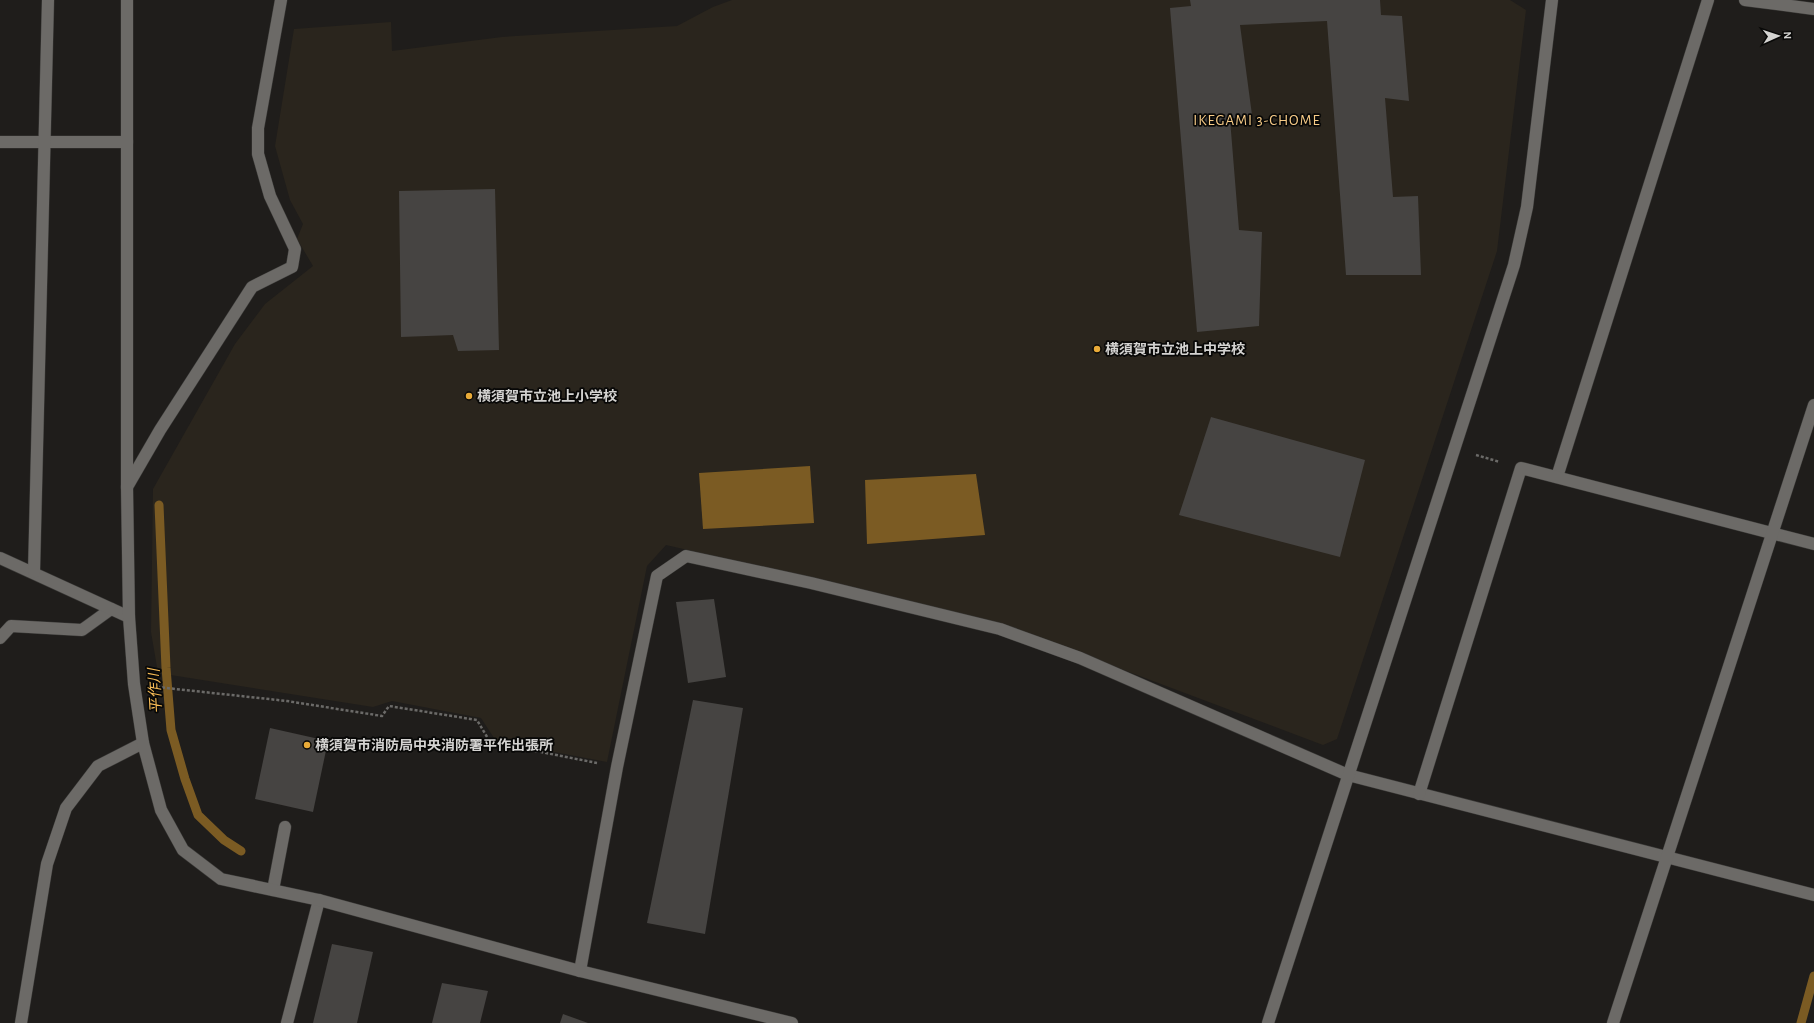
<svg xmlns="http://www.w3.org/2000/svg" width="1814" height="1023" font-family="'Alegreya Sans','Noto Sans JP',sans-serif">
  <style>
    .built { fill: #2a251d }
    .water { fill: #7b5b23 }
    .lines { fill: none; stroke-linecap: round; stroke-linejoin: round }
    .stream { stroke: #7b5b23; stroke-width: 9 }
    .building { fill: #464442 }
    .lane-casing { stroke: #3a3937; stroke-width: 13 }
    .street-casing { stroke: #3a3937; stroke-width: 13 }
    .secondary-casing { stroke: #3a3937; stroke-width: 13 }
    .path { stroke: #6b6a68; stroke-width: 2.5; stroke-dasharray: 3 2; stroke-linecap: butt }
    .lane { stroke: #6c6a67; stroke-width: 12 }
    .street { stroke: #6c6a67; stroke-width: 12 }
    .secondary { stroke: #6c6a67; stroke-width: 12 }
    .poi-dot { fill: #e9ab38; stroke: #080807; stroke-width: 1.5 }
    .labels { text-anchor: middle; stroke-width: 3.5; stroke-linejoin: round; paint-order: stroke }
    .poi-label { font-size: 14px; font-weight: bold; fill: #d4d3d1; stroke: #080807; text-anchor: start }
    .neighbourhood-label { font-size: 15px; letter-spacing: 1px; fill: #f9cd88; stroke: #080807 }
    .water-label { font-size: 15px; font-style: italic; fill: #f6bb56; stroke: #080807 }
  </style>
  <rect width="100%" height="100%" fill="#1f1d1b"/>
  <polygon class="built" points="732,0 1510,0 1526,10 1497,251 1337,739 1323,745 1020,631 836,584 666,545 647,566 607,762 496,741 481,718 392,701 373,707 158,673 151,632 153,489 235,344 265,304 313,266 297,239 303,224 290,200 275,146 294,29 391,22 392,51 502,37 677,26 713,7"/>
  <g class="water">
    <polygon points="810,466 814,523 703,529 699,473"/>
    <polygon points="976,474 985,535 867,544 865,480"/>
  </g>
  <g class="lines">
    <g class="stream">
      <polyline points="159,505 166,668 171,730 185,779 198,815 224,840 241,851"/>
      <polyline points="1801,1023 1814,976"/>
    </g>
  </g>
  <g class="building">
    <polygon points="1190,0 1380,0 1381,15 1402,16 1409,101 1385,98 1393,197 1418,196 1421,275 1346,275 1327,21 1240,25 1252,115 1230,119 1239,230 1262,232 1259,326 1197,332 1170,8 1191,6"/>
    <polygon points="495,189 499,350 458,351 453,335 401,337 399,191"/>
    <polygon points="1211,417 1365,460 1340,557 1179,515"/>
    <polygon points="714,599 726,677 688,683 676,602"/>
    <polygon points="693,700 743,708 705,934 647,923"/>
    <polygon points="270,728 328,741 313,812 255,799"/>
    <polygon points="332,944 373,952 357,1023 313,1023"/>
    <polygon points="442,983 488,991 480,1023 432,1023"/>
    <polygon points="563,1014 588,1023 560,1023"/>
  </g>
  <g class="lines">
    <g class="lane-casing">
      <g id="lane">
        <polyline points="1557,477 1708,0"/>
        <polyline points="0,638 11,626 82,630 111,609"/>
        <polyline points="1348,775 1814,895"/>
        <polyline points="1419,794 1521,468 1814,544"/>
        <polyline points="273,890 285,827"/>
        <polyline points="287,1023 319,900"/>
        <polyline points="1613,1023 1814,405"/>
      </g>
    </g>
    <g class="street-casing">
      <g id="street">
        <polyline points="0,142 127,142"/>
        <polyline points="127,487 160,430 252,287 292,267 295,249 270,196 258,154 258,128 281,0"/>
        <polyline points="0,558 129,617"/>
        <polyline points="34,572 48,0"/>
        <polyline points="580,971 617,767 657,576 686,556 811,583 1000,629 1080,658 1348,775"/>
        <polyline points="21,1023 47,864 66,808 98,766 143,743"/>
        <polyline points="1268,1023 1514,265 1527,207 1552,0"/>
      </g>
    </g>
    <g class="secondary-casing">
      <g id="secondary">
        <polyline points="127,0 127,487 129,617 134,684 143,743 161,810 183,850 221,879 319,900 580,971 792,1023"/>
        <polyline points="1745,0 1814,9"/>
      </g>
    </g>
    <g class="path">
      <polyline points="1476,455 1500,462"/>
      <polyline points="157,687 287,701 382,716 389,706 477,720 490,742 597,763"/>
    </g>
    <use href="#lane" class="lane"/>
    <use href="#street" class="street"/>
    <use href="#secondary" class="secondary"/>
  </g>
  <g class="poi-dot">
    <circle cx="1097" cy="349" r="4"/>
    <circle cx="469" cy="396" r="4"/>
    <circle cx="307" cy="745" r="4"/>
  </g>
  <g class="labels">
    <g class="poi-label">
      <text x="1105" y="354">横須賀市立池上中学校</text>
      <text x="477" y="401">横須賀市立池上小学校</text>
      <text x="315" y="750">横須賀市消防局中央消防署平作出張所</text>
    </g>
    <g class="neighbourhood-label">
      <text x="1257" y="125">IKEGAMI 3-CHOME</text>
    </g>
    <g class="water-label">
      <text transform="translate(155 691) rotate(-93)" y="5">平作川</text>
    </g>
  </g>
  <g transform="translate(1778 36) rotate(87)" stroke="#080807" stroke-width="3" paint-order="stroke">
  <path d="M0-3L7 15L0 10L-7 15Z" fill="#d4d3d1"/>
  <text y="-6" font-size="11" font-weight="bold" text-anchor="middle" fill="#d4d3d1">N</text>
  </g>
</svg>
